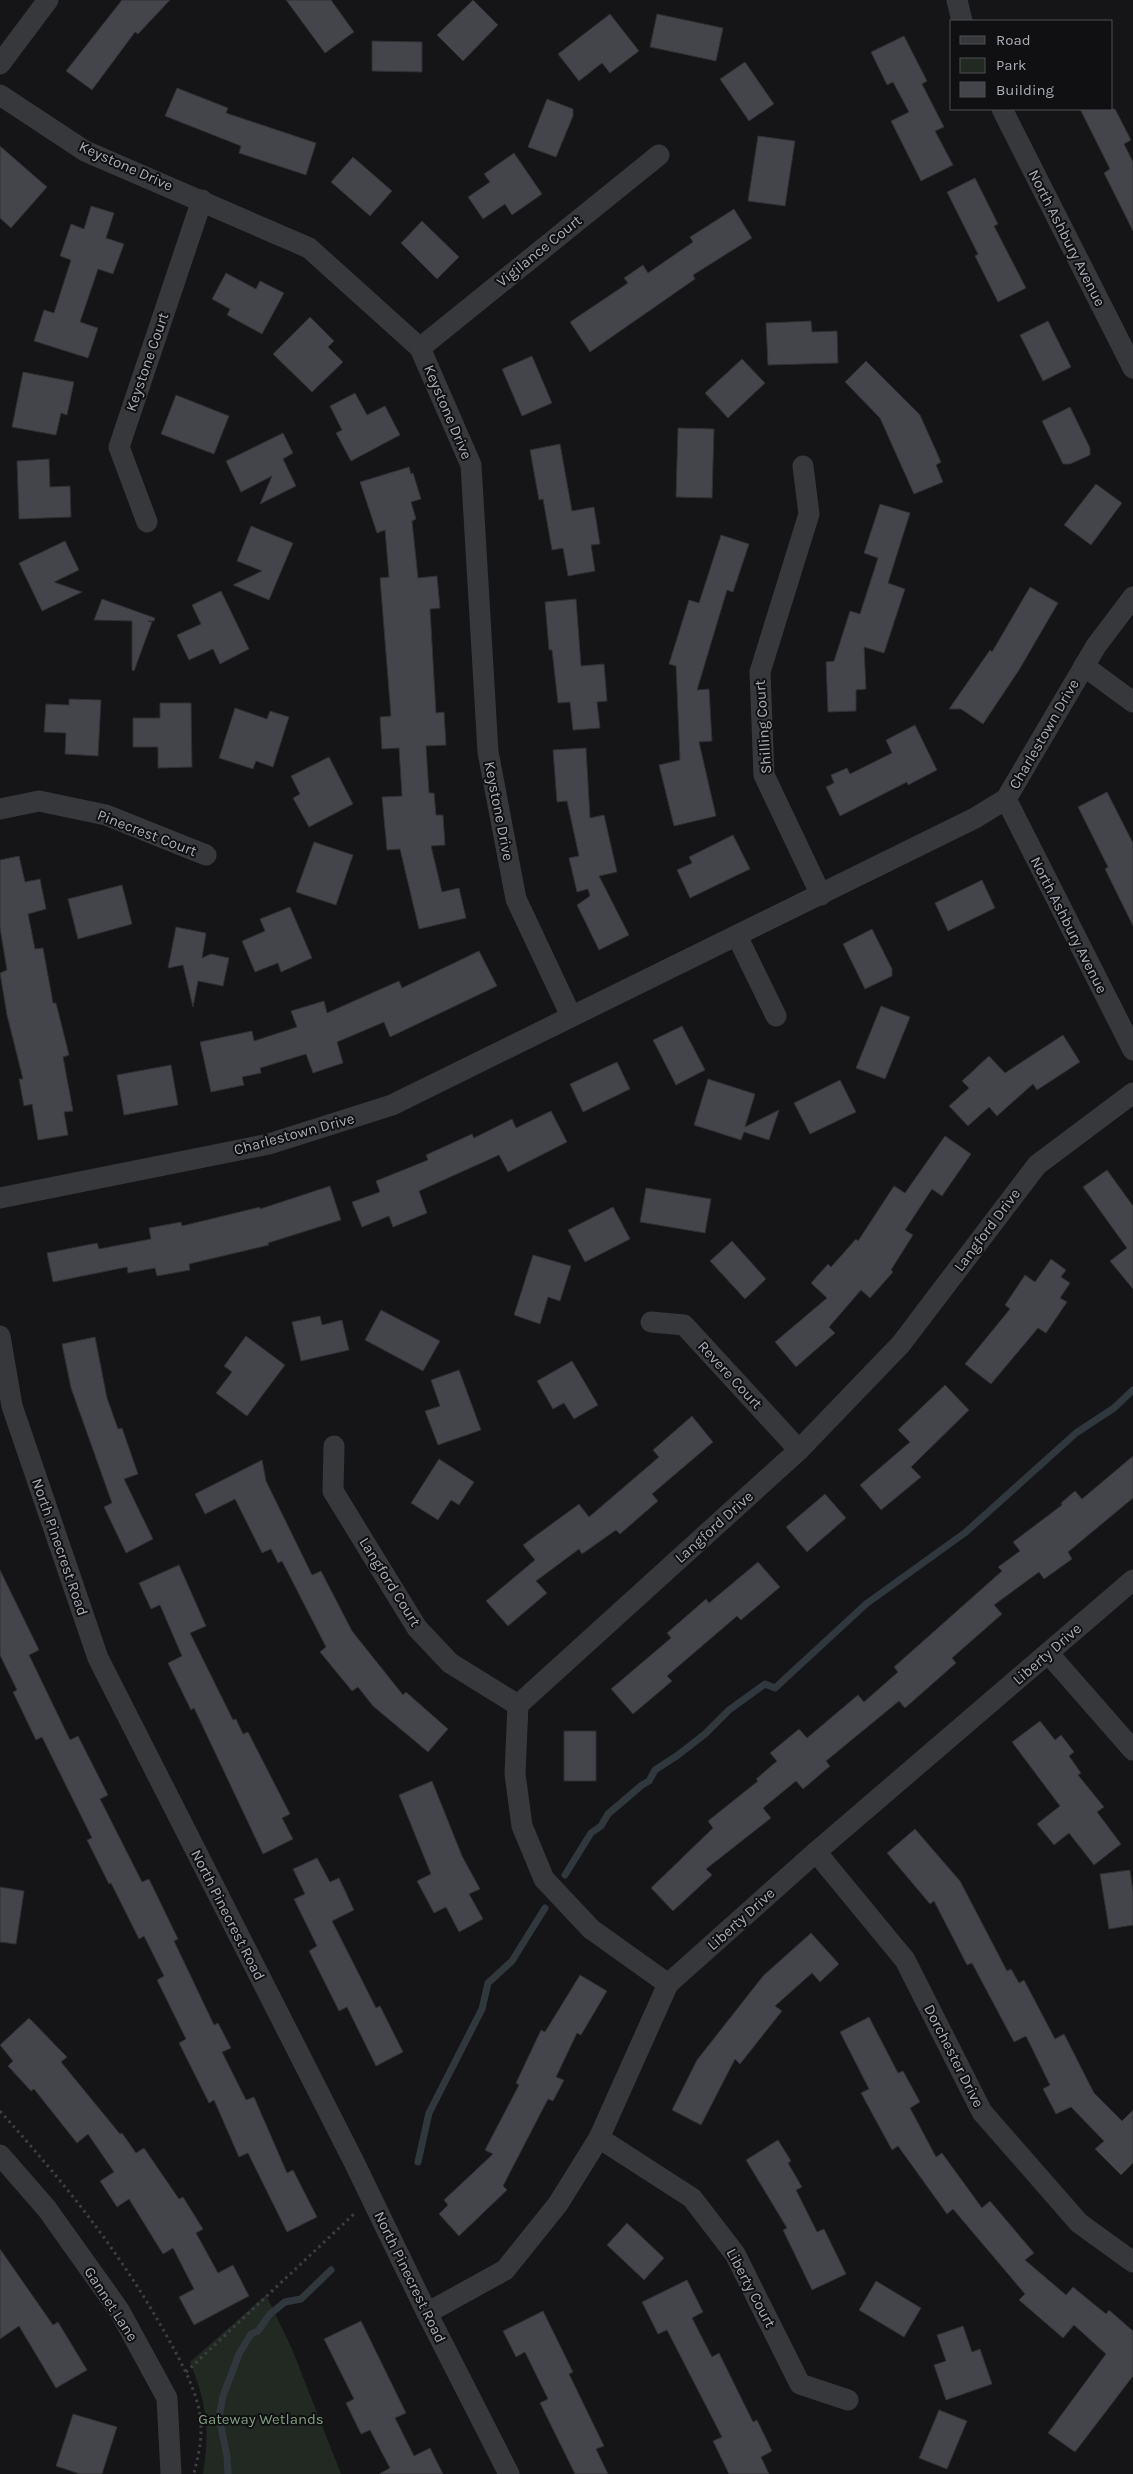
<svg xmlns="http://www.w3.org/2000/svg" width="1133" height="2474" font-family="Karla,sans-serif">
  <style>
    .green { fill: #222923 }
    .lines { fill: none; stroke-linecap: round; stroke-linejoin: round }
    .stream { stroke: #30383e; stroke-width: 7 }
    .building { fill: #44454a; stroke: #303033 }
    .path { stroke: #3d3f42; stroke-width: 3; stroke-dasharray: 2.5 4; stroke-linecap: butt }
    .minor { stroke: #37383b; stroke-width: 21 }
    .labels { text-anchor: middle; stroke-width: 4; stroke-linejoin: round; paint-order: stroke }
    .street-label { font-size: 15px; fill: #a9adb6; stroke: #101012 }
    .park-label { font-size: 15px; fill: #829f83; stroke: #101012 }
  </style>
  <rect width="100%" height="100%" fill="#151517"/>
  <path class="green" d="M266,2295L292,2349L341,2474H203C210,2428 207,2405 190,2362Z"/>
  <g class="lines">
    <g class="stream">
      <polyline points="565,1875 591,1833 601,1826 608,1814 642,1785 649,1781 655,1770 678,1755 705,1734 729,1710 765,1684 775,1688 866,1604 966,1532 1076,1433 1114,1408 1133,1390"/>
      <polyline points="418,2162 429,2113 482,2009 488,1983 512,1961 545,1908"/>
      <polyline points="228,2474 227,2456 219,2417 223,2396 239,2354 251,2334 258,2331 270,2314 285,2302 301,2299 331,2270"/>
    </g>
  </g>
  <g class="building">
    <polygon points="122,0 170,0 138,34 135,32 92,90 66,71"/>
    <polygon points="286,0 331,0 354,32 325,53"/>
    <polygon points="473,0 498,25 463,61 437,35"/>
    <polygon points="610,14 639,51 610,73 602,63 579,81 558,54"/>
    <polygon points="657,14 723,28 716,61 650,47"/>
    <polygon points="904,36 927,81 922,84 944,127 935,131 953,165 921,181 891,121 909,112 893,82 887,85 871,52"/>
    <polygon points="372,41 422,42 422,72 372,71"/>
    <polygon points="745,62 774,104 749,121 720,79"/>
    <polygon points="177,88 228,108 226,113 316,143 306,175 239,153 241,146 165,116"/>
    <polygon points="547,99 573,109 573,116 556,157 528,147"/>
    <polygon points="1080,109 1115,109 1131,140 1124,144 1133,162 1133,231 1104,173 1110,169"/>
    <polygon points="758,136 795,141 785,206 748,201"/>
    <polygon points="0,146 47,187 11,228 0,218"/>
    <polygon points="514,153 542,194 512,215 505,204 483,219 468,197 490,182 484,174"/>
    <polygon points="353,157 392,191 370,216 331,182"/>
    <polygon points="975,178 998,224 994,226 1026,288 998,302 975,256 978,254 947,192"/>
    <polygon points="91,206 114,213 106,238 124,244 113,274 98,269 80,322 98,328 88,358 34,341 44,310 54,313 71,260 60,256 71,224 84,229"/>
    <polygon points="734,209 752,238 693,275 695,279 590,352 570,322 628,283 624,278 643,265 648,273 693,242 690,237"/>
    <polygon points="422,221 459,257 437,279 401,243"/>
    <polygon points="226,273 256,289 260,281 284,293 262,334 227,315 230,309 212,299"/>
    <polygon points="310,317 334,341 328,347 343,362 312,392 273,354"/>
    <polygon points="811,321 812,332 837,331 838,363 768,365 766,323"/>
    <polygon points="1048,321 1071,367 1043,381 1020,335"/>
    <polygon points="532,356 552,403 522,416 502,369"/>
    <polygon points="742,359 765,383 728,418 705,393"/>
    <polygon points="866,361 920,415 941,462 936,465 943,482 914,494 880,418 845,382"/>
    <polygon points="23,372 74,382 67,415 61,413 56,435 12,427"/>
    <polygon points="355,393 367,415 385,406 400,435 351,461 336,433 342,430 330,406"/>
    <polygon points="176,395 229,416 214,454 161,434"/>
    <polygon points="1070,407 1090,448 1090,455 1070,464 1063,464 1042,421"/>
    <polygon points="678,428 714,429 712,498 676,497"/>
    <polygon points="283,433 293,453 283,459 296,486 260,504 272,476 241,492 226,461"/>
    <polygon points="560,444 572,511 594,507 600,544 591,545 595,571 568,576 563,548 552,550 543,499 539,500 530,450"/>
    <polygon points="49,459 50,487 70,486 71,517 19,519 17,461"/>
    <polygon points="409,467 411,474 413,473 421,499 411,502 416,519 412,521 418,578 437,576 440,608 430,609 436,713 444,712 446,745 426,746 429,793 434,793 436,815 443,815 445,845 431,846 442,892 459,888 466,918 419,929 400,849 387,850 382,797 402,796 399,748 382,749 380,717 391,716 380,578 389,577 385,530 377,533 360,482"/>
    <polygon points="1096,484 1122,503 1091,545 1064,525"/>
    <polygon points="880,504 910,513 888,583 905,589 884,653 864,647 866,689 856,690 856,711 828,712 826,662 834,661 850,611 860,614 878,558 864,553"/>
    <polygon points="251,526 293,543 269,600 233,585 262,571 237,561"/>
    <polygon points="721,535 749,544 733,592 727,590 697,690 709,689 712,741 699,742 716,816 674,826 659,765 680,760 676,666 669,664 689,600 699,603"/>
    <polygon points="65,541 79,570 54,582 82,592 42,611 19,563"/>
    <polygon points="1030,587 1058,603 1019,670 983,724 961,709 949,709 990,650 992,652"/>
    <polygon points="221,591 249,649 220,664 213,649 189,660 177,635 201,624 192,605"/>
    <polygon points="102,599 155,618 154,621 148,621 152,622 134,671 132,670 132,621 94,620"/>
    <polygon points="576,599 581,666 604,664 607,701 597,702 600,728 573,730 570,702 558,703 552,650 549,650 545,602"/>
    <polygon points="69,699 101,700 98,756 65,754 66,733 44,732 46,704 69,705"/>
    <polygon points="160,703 191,703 192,767 158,768 158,747 133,747 133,718 160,718"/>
    <polygon points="235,708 267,719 270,711 289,717 273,767 256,761 253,769 219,758"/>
    <polygon points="915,725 937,770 908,785 907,782 840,816 826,787 834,783 831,775 847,768 850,774 892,753 886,740"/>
    <polygon points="586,748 590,818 604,815 617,872 599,876 629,935 599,950 577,905 590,896 588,889 577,892 569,858 579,856 567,801 557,802 553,750"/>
    <polygon points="329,757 353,804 309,827 293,798 300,794 291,776"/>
    <polygon points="1107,792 1133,843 1133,926 1105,869 1108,867 1078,807"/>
    <polygon points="733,835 750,869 690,898 677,870 692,863 689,857"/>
    <polygon points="314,842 353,855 336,905 296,892"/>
    <polygon points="19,856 25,882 40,879 46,909 28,914 35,949 43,948 53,1003 56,1003 69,1055 63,1057 73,1111 64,1112 68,1135 38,1140 32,1104 24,1106 19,1079 23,1079 7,1015 0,973 7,970 0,928 0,860"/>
    <polygon points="982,880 995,908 948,931 935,903"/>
    <polygon points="122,885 132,924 78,939 68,899"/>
    <polygon points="290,907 312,958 281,972 278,963 255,972 242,941 265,931 260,919"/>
    <polygon points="176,927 206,933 202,958 211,954 229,958 223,986 198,981 193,1007 183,965 168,968"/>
    <polygon points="872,929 892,969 892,976 865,989 843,944"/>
    <polygon points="479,951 497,986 390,1037 384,1022 337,1042 343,1063 313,1073 306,1054 260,1068 261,1073 242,1077 244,1085 211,1092 200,1042 252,1031 254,1041 297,1027 291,1011 324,1001 327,1013 399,981 402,988"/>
    <polygon points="881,1006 910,1017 885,1079 856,1068"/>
    <polygon points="682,1026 705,1070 676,1085 653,1040"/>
    <polygon points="1063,1035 1080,1062 1037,1090 1033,1084 997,1116 989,1107 968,1126 949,1106 969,1088 962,1081 989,1056 1005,1073"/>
    <polygon points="617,1062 630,1089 583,1112 570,1084"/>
    <polygon points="171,1065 178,1105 124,1115 117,1075"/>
    <polygon points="708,1079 755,1094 745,1127 779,1110 769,1140 744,1132 741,1140 694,1125"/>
    <polygon points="840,1080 856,1112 810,1134 794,1103"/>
    <polygon points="551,1111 567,1142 508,1172 499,1155 419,1191 427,1213 393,1227 389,1216 362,1227 352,1202 380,1192 376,1181 428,1160 426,1155 472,1134 474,1138 512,1119 516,1128"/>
    <polygon points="945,1136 971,1154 942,1196 932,1189 905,1230 913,1235 891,1270 893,1272 870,1298 861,1290 829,1327 835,1333 796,1367 775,1342 827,1298 811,1283 828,1264 831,1267 856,1239 858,1241 894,1186 905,1193"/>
    <polygon points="1107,1170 1133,1206 1133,1289 1110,1261 1127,1248 1083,1187"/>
    <polygon points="330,1186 341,1220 268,1243 269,1245 189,1264 190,1270 157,1276 155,1268 128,1273 127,1267 53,1282 47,1253 97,1243 99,1249 151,1239 149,1228 181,1222 182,1226 260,1207 260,1209"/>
    <polygon points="646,1188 711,1199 705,1233 640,1222"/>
    <polygon points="613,1207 630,1239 585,1262 568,1230"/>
    <polygon points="732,1241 766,1279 745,1299 710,1261"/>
    <polygon points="533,1255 571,1266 560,1301 548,1297 540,1324 514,1315"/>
    <polygon points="1051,1259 1066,1270 1061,1277 1070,1283 1060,1298 1067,1302 1046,1333 1038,1328 991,1384 965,1364 1010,1309 1005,1305 1025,1275 1035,1282"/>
    <polygon points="381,1310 440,1341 423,1371 365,1340"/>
    <polygon points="320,1316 322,1325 342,1320 349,1350 301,1361 292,1322"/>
    <polygon points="246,1336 285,1365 247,1416 216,1393 232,1372 224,1366"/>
    <polygon points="95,1337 107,1398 118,1429 122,1428 138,1474 124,1479 153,1539 126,1553 104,1507 112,1503 71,1388 62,1344"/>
    <polygon points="572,1361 598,1405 574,1419 564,1403 553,1409 537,1381"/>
    <polygon points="459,1370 481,1430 438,1445 425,1411 440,1406 431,1380"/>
    <polygon points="945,1385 969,1410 911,1467 921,1477 881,1510 860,1485 910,1442 898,1430"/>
    <polygon points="692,1416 713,1442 652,1494 658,1501 620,1534 616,1530 582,1554 579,1549 536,1581 547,1593 508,1626 486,1601 535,1560 523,1545 579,1504 589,1517 659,1457 653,1450"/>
    <polygon points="1133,1456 1133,1498 1068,1552 1072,1559 1044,1579 1039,1572 994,1605 1002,1614 952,1658 956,1663 905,1708 899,1701 826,1761 830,1766 803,1789 796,1781 763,1808 771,1818 706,1869 712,1875 673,1911 651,1888 713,1828 708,1821 758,1781 756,1779 777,1761 770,1753 799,1729 807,1738 858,1695 864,1702 898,1672 894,1667 1002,1571 998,1567 1020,1551 1013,1542 1062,1505 1061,1503 1075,1491 1082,1499"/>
    <polygon points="439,1459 474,1482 459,1505 451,1500 438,1520 411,1503"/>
    <polygon points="262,1460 266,1481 312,1575 321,1571 352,1631 403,1695 406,1692 448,1729 428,1752 373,1706 358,1687 352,1691 320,1652 326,1647 282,1561 278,1563 271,1549 262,1553 235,1499 205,1514 195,1494"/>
    <polygon points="825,1494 846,1518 807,1552 786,1527"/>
    <polygon points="758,1562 780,1587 741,1620 737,1616 667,1676 672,1681 633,1714 611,1689 671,1638 667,1633 706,1599 709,1603"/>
    <polygon points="179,1565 206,1626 190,1633 233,1720 236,1719 243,1734 248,1732 290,1814 282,1818 293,1839 263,1854 194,1708 191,1710 168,1663 182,1656 160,1605 151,1609 139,1583"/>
    <polygon points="0,1570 39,1650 29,1655 70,1740 78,1736 108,1795 100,1799 142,1882 149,1879 178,1939 174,1941 214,2025 218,2023 231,2048 222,2052 246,2100 254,2097 287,2173 293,2170 317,2217 287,2232 248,2153 239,2157 214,2100 209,2103 179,2043 186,2039 157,1980 164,1976 144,1936 139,1939 111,1883 109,1884 87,1840 92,1838 42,1737 36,1740 13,1692 17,1690 0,1655"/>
    <polygon points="1040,1721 1055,1740 1061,1735 1074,1752 1069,1756 1081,1773 1078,1775 1104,1807 1097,1812 1121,1844 1094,1865 1069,1833 1054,1845 1037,1824 1060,1806 1012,1742"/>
    <rect x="564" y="1731" width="32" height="50"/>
    <polygon points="432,1781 462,1856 480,1889 469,1894 483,1919 459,1932 446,1907 434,1913 417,1881 431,1874 399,1795"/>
    <polygon points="915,1829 960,1881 1007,1971 1011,1969 1019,1983 1024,1980 1055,2039 1064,2034 1094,2093 1122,2121 1133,2110 1133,2163 1121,2175 1095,2149 1104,2141 1071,2107 1056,2114 1043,2089 1050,2085 1026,2036 1014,2042 972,1963 967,1965 934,1901 930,1904 887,1853"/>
    <polygon points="317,1858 330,1882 339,1878 354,1910 332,1921 376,2008 380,2006 403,2052 376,2066 347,2007 339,2011 309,1951 317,1946 294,1899 305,1894 293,1869"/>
    <polygon points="1130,1870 1133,1892 1133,1925 1109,1929 1100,1874"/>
    <polygon points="0,1887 24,1891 16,1944 0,1942"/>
    <polygon points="811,1933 839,1964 820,1982 812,1973 775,2006 782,2011 740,2064 735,2059 701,2125 672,2110 697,2060 763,1976"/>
    <polygon points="580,1975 607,1991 581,2035 577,2033 556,2077 564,2080 553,2101 548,2099 503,2186 507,2190 459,2236 439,2214 448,2205 444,2200 493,2154 485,2150 519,2085 516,2083 541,2030 545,2032"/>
    <polygon points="869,2017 898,2073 903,2071 920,2102 910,2108 936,2157 942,2153 982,2208 990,2201 1034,2253 1025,2260 1066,2295 1073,2287 1106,2314 1109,2310 1133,2331 1133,2376 1075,2452 1048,2433 1106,2354 1074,2325 1063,2338 1019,2300 1025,2294 953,2209 947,2214 898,2146 892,2150 861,2093 869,2089 840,2032"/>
    <polygon points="29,2018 67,2057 61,2062 120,2134 122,2133 136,2153 144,2148 179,2199 183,2197 203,2229 196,2233 218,2273 233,2265 249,2296 194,2325 179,2297 194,2289 173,2248 163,2254 129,2199 117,2207 100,2181 114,2172 88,2134 77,2143 34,2089 31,2091 8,2066 13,2061 0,2045"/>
    <polygon points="778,2140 791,2161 788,2163 802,2187 796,2190 817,2232 824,2229 846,2274 812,2290 783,2230 787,2228 746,2160"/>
    <polygon points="627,2223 664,2258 644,2280 607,2245"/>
    <polygon points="0,2249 53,2325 58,2322 87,2370 56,2388 19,2326 0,2339"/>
    <polygon points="687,2280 703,2312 692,2318 712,2357 719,2353 753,2422 757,2420 772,2451 761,2457 769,2474 729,2474 713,2441 722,2437 667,2330 658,2334 642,2302"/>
    <polygon points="876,2281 921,2308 904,2337 859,2310"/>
    <polygon points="543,2311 573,2372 569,2374 604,2446 596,2449 608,2474 575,2474 540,2403 548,2399 525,2352 516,2357 503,2331"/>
    <polygon points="361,2321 406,2413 395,2418 414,2456 430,2448 443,2474 379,2474 390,2468 370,2430 361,2434 346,2403 354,2399 324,2339"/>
    <polygon points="963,2326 972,2352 980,2349 992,2384 946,2400 934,2365 946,2361 937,2335"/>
    <polygon points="939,2410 967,2421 947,2469 919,2458"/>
    <polygon points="73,2414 117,2427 102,2474 80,2474 56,2466"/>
  </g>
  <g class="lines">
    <g class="path">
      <path d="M0,2111C66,2185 120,2251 169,2340C184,2368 202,2399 201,2432C201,2446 197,2460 194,2473"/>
      <polyline points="186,2372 355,2213"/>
    </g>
    <g class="minor">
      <polyline points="957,0 962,21"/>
      <polyline points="0,64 48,0"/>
      <polyline points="0,95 85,151 309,248 420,348 471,465 488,752 516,899 571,1016"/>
      <polyline points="1002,109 1133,368"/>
      <polyline points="420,348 659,155"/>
      <polyline points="803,466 809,514 760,672 764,775 821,895"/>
      <polyline points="147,522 119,447 202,200"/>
      <polyline points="1084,666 1133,702"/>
      <polyline points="1006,799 1133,1050"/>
      <polyline points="0,809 39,801 106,815 206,855"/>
      <polyline points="737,936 776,1016"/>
      <polyline points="0,1198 269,1144 392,1105 975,818 1006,799 1096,646 1133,597"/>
      <polyline points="651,1322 684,1325 799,1450"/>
      <polyline points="0,1336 12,1406 98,1658 354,2162 427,2313 509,2474"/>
      <polyline points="334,1446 333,1491 417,1628 450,1663 518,1705"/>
      <polyline points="1048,1653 1133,1750"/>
      <polyline points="816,1852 905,1960 982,2112 1079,2223 1133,2262"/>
      <polyline points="668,1984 591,1929 544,1879 522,1826 515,1774 518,1705 799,1450 901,1344 1037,1165 1133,1093"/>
      <polyline points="599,2138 692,2198 735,2254 800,2384 848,2400"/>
      <polyline points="0,2155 47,2209 119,2310 167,2398 171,2474"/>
      <polyline points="427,2313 505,2270 558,2204 599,2138 668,1984 816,1852 1133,1580"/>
    </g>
  </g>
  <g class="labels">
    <g class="street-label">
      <text transform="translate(126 166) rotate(24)" y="5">Keystone Drive</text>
      <text transform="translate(1067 238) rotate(63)" y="5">North Ashbury Avenue</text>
      <text transform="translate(539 251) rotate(-39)" y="5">Vigilance Court</text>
      <text transform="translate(147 362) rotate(-71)" y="5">Keystone Court</text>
      <text transform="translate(448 412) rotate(67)" y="5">Keystone Drive</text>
      <text transform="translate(763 727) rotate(-94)" y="5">Shilling Court</text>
      <text transform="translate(1044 734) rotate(-60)" y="5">Charlestown Drive</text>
      <text transform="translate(499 811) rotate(79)" y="5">Keystone Drive</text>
      <text transform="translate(147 833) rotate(21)" y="5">Pinecrest Court</text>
      <text transform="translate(1069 925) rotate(63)" y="5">North Ashbury Avenue</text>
      <text transform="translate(294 1134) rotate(-15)" y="5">Charlestown Drive</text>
      <text transform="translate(987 1230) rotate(-53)" y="5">Langford Drive</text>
      <text transform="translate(730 1375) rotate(47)" y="5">Revere Court</text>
      <text transform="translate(714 1527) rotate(-42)" y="5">Langford Drive</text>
      <text transform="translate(60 1547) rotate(71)" y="5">North Pinecrest Road</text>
      <text transform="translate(390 1582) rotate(58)" y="5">Langford Court</text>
      <text transform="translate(1047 1654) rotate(-41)" y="5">Liberty Drive</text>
      <text transform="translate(228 1915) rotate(63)" y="5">North Pinecrest Road</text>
      <text transform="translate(741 1919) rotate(-42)" y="5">Liberty Drive</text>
      <text transform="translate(954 2056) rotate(63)" y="5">Dorchester Drive</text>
      <text transform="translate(410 2277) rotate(64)" y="5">North Pinecrest Road</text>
      <text transform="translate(751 2288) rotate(62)" y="5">Liberty Court</text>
      <text transform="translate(111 2304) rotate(57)" y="5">Gannet Lane</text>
    </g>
    <g class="park-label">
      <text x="261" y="2424">Gateway Wetlands</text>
    </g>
  </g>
  <rect x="950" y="20" width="162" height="90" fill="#101012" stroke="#4d4f54"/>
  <rect x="960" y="36" width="25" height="8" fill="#37383b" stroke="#4d4f54"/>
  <text x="996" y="45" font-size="15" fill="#a9adb6">Road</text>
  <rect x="960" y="58" width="25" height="15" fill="#222923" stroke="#4d4f54"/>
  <text x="996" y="70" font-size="15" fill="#a9adb6">Park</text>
  <rect x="960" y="82" width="25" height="15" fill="#44454a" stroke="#4d4f54"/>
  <text x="996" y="95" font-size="15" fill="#a9adb6">Building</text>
</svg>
